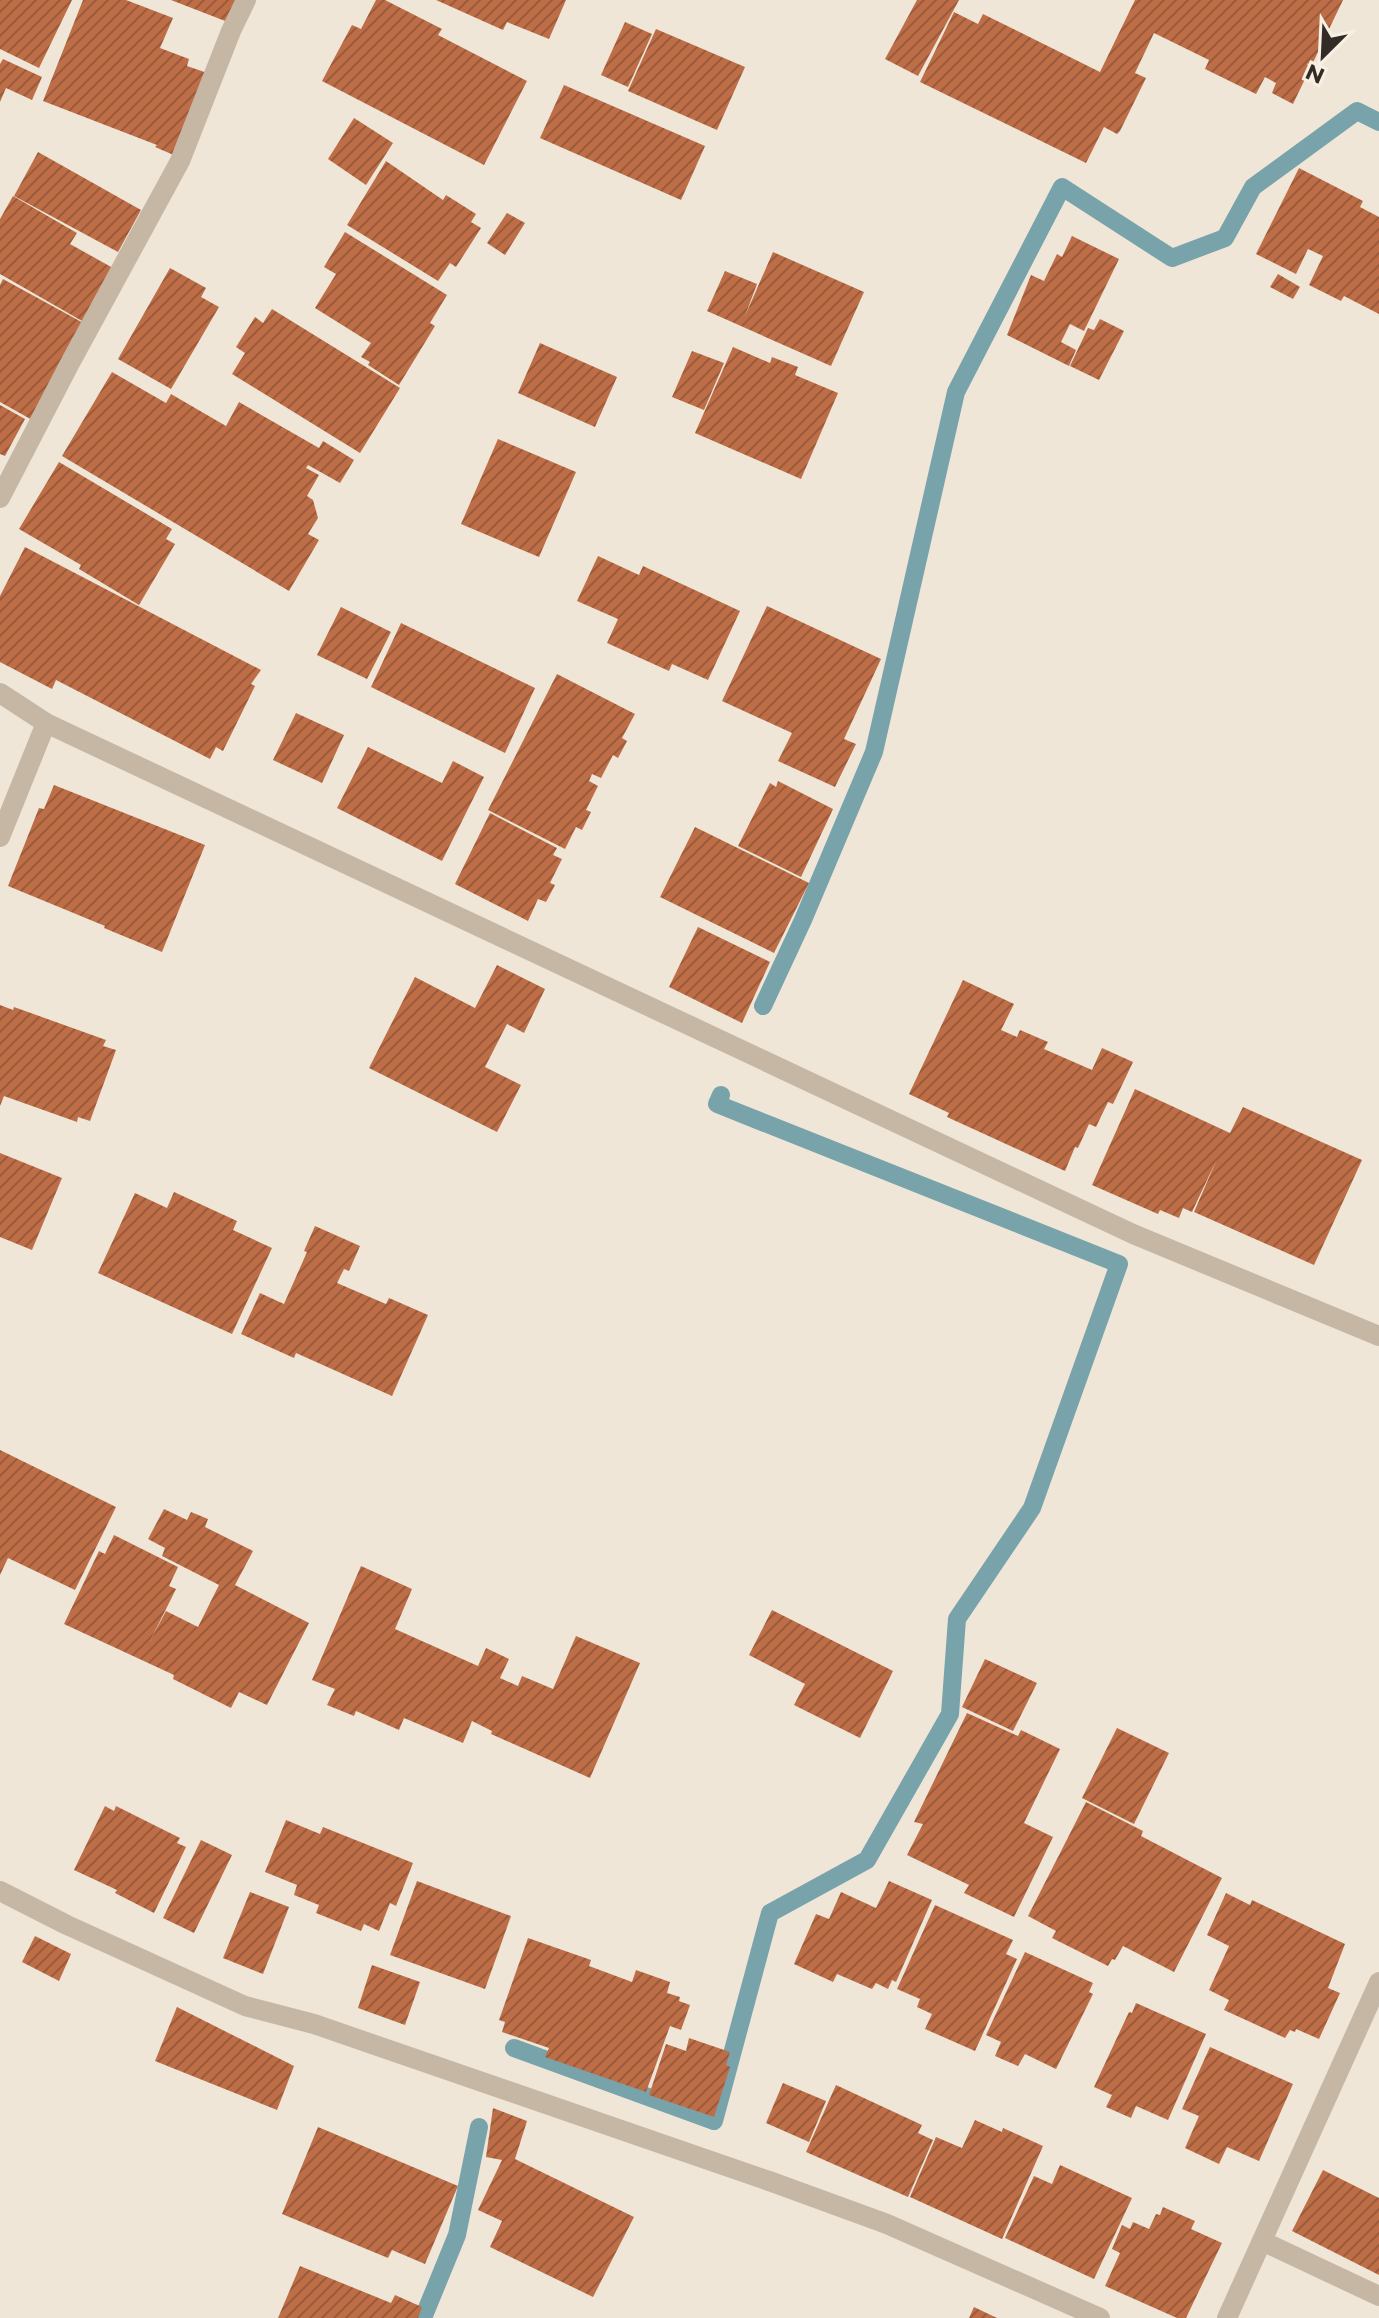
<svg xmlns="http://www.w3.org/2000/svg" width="1379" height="2318" font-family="Montserrat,sans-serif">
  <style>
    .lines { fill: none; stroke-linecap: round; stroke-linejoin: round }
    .stream { stroke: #79a3aa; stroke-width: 18 }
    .building { fill: url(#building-hatch) }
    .minor { stroke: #c6b7a5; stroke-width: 20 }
  </style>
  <defs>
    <pattern id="building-hatch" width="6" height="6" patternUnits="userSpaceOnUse" patternTransform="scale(2)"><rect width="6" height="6" fill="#be6e47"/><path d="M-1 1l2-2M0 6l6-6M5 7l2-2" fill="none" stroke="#9b5b3b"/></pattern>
  </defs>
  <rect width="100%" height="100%" fill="#efe6d8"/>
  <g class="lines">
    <g class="stream">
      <polyline points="763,1006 803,920 874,752 956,392 1062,187 1172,258 1225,238 1253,187 1357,111 1379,122"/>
      <polyline points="514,2048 714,2121 770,1913 867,1860 950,1714 957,1619 1032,1508 1119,1264 717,1104 721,1095"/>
      <polyline points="423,2318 457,2235 479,2127"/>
    </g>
  </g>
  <g class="building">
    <polygon points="0,0 72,0 39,68 0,49"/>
    <polygon points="83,0 126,0 173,18 160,48 189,59 187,66 216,76 183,159 155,147 157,145 43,101"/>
    <polygon points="171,0 246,0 238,26"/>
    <polygon points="376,0 385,0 442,29 438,35 527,81 484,165 322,81 352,25 361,29"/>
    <polygon points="436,0 566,0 549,39 507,22 503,30"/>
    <polygon points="917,0 959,0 918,76 885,59"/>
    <polygon points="1135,0 1343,0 1293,104 1272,93 1276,83 1265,77 1256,94 1205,69 1209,60 1154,33 1135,73 1146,78 1120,131 1117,134 1104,127 1086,163 920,82 954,12 978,24 983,14 1100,72"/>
    <polygon points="625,22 652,34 628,87 601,75"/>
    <polygon points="656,29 745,67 717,130 628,91"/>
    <polygon points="3,59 42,77 32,100 6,88 0,102 0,64"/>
    <polygon points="564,85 705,146 681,200 540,138"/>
    <polygon points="354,118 393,143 366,185 328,159"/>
    <polygon points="38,152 141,210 118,252 14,196"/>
    <polygon points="386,161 443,200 446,195 476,214 471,222 481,228 456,267 450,263 438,281 347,225"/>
    <polygon points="1299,168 1363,201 1360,207 1379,217 1379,314 1344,296 1341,301 1309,285 1323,256 1308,249 1296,274 1256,254"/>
    <polygon points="13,196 77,233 70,244 113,268 82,321 0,274 0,219"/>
    <polygon points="507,213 525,223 505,255 487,243"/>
    <polygon points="345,232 447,295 430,323 435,326 399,385 368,365 370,362 361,357 371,343 315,308 336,274 324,267"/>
    <polygon points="1072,236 1119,259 1084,331 1070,324 1061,342 1076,350 1069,366 1007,335 1031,275 1044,281 1057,254 1062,257"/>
    <polygon points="773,252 864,292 831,366 707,311 725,271 757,284 745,316"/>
    <polygon points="170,268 206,288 201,297 219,307 171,389 118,359"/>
    <polygon points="1278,274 1300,287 1293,299 1270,287"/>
    <polygon points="3,279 87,325 34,421 0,402 0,285"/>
    <polygon points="272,309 400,388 360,453 232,374 245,353 236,347 255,317 263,323"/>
    <polygon points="1100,319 1124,331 1099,380 1070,366 1088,328 1094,330"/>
    <polygon points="540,343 617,377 595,427 518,393"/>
    <polygon points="733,347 770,363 772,357 798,367 795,375 838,393 801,479 695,433"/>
    <polygon points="692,351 724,363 704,410 672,397"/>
    <polygon points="112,372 166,403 171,394 226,426 239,402 319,448 323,441 354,460 340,483 308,465 306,468 319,475 307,496 313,500 318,518 308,534 319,540 289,591 62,456"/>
    <polygon points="0,405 25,419 5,456 0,454"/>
    <polygon points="498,439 576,472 539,557 461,524"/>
    <polygon points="59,462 172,529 166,539 175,544 139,605 79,569 81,565 19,529"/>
    <polygon points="25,547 261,670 251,684 255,686 223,751 216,747 210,759 56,680 52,689 0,662 0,596"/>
    <polygon points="598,556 639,575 643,566 740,611 708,680 672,664 669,671 607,643 618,619 577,601"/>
    <polygon points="767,606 881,659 844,739 856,744 835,787 778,761 792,733 722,701"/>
    <polygon points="341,607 391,632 367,679 317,655"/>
    <polygon points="401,623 535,688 505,753 371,687"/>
    <polygon points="557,674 635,714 622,738 627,741 618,758 613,755 601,778 592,774 589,781 598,786 586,810 591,812 582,830 576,827 565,849 488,810"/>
    <polygon points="296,713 344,735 322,783 273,760"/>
    <polygon points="368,747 442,783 453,761 484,777 442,861 337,808"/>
    <polygon points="778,781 833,809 801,877 738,846 770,783 776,787"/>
    <polygon points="54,785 205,845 162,952 104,928 105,926 8,886 39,808 44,809"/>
    <polygon points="490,813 557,848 553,855 562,859 550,883 555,885 546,902 538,899 528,921 455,884"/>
    <polygon points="695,827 809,883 774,953 660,897"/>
    <polygon points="698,927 770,962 742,1023 669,987"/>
    <polygon points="497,965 545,989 524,1033 507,1024 485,1067 521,1085 497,1132 369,1068 415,977 475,1008"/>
    <polygon points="963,980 1014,1004 1001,1030 1017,1037 1020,1030 1048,1042 1044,1049 1092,1070 1102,1048 1133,1062 1113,1104 1108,1102 1096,1127 1089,1124 1078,1148 1075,1147 1065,1171 947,1117 949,1113 909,1094"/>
    <polygon points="0,1005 13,1010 14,1007 106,1040 103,1046 116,1050 90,1121 78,1117 77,1122 4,1096 0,1106"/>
    <polygon points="1135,1089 1230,1133 1243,1107 1362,1160 1314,1265 1194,1212 1217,1159 1192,1212 1183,1208 1179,1218 1160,1210 1158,1214 1092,1185"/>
    <polygon points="0,1153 62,1178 32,1250 0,1237"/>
    <polygon points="174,1192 237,1221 233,1230 272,1248 232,1334 98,1273 135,1193 167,1208"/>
    <polygon points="315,1226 360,1246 349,1271 344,1269 337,1283 386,1304 389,1298 428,1315 392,1396 296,1353 294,1358 241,1334 260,1293 284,1304 307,1252 304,1251"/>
    <polygon points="0,1450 116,1507 75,1590 8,1558 0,1575"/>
    <polygon points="164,1509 187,1520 191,1512 208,1519 205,1527 253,1551 235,1585 309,1623 267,1705 239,1692 231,1708 173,1679 174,1675 64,1624 99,1551 105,1554 114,1535 178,1567 169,1586 176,1589 150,1641 166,1611 198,1627 219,1585 162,1556 165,1548 148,1539"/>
    <polygon points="361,1566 412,1589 395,1629 478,1666 486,1648 509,1659 500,1678 518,1686 522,1676 553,1689 576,1636 640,1663 590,1778 491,1734 492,1731 472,1721 463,1743 404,1718 399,1730 356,1711 354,1716 327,1705 335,1689 312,1680"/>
    <polygon points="772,1610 893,1671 860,1738 794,1705 805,1684 749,1655"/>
    <polygon points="985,1659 1037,1683 1013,1731 962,1707"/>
    <polygon points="967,1713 1018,1736 1021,1730 1060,1749 1024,1823 1053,1837 1014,1917 964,1893 969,1885 907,1855 923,1824 914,1822"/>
    <polygon points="1117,1728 1169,1753 1134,1824 1082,1798"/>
    <polygon points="1086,1802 1143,1831 1141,1836 1222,1878 1174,1972 1123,1946 1115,1960 1112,1959 1108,1966 1052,1938 1056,1931 1028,1916"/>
    <polygon points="105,1806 114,1811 116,1806 180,1838 177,1843 186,1847 154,1913 115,1893 117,1890 74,1870"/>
    <polygon points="286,1820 320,1834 323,1827 413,1863 396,1906 390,1903 379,1931 364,1924 361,1931 316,1913 319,1905 294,1895 297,1885 265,1872"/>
    <polygon points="201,1840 232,1855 194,1933 163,1918"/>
    <polygon points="417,1881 511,1916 485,1989 390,1955"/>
    <polygon points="889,1881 932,1900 896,1982 892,1980 888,1989 876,1983 872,1989 837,1974 833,1982 794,1964 816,1914 829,1919 841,1892 876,1908"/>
    <polygon points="250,1892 289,1907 263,1974 223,1958"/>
    <polygon points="1226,1893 1250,1905 1252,1900 1345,1944 1328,1988 1340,1993 1319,2039 1296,2029 1295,2032 1290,2030 1285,2038 1224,2010 1229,2000 1209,1990 1229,1946 1207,1935"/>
    <polygon points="935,1905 1013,1940 1006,1954 1017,1959 975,2051 925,2029 932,2014 917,2007 920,1999 897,1989"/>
    <polygon points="35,1936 71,1954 59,1981 22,1962"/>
    <polygon points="528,1938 591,1960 589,1966 632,1982 636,1970 670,1982 667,1993 680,1997 679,2001 690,2005 681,2030 670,2026 646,2092 545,2057 549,2048 502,2032 505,2022 499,2020"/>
    <polygon points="1025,1952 1093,1983 1089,1992 1093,1994 1056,2069 1025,2054 1018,2066 995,2056 1001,2042 986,2035"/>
    <polygon points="372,1965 420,1982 405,2025 358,2008"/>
    <polygon points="1136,2003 1206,2034 1168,2120 1136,2106 1131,2118 1106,2107 1112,2095 1094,2087 1129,2012 1132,2013"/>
    <polygon points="177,2007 294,2066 277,2110 155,2061"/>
    <polygon points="689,2038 730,2052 726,2065 730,2067 714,2117 649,2095 666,2044 686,2051"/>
    <polygon points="1210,2047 1293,2084 1259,2161 1227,2147 1219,2164 1185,2148 1199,2116 1182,2109"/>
    <polygon points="783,2083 826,2101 809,2142 766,2123"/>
    <polygon points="836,2085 922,2125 918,2133 933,2140 908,2197 806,2152"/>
    <polygon points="493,2108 527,2121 515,2159 634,2217 593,2297 490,2247 502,2221 478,2210 502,2160 486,2157"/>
    <polygon points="975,2120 1002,2132 1003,2128 1043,2146 1002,2239 910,2197 936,2137 962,2148"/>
    <polygon points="318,2127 458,2186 425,2264 392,2250 388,2258 282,2214"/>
    <polygon points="1060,2165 1132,2198 1094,2279 1005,2238 1034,2176 1052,2184"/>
    <polygon points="1323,2170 1379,2198 1379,2275 1292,2231"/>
    <polygon points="1163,2207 1195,2221 1191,2229 1222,2243 1186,2318 1177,2318 1105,2286 1120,2253 1112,2249 1122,2225 1130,2229 1133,2222 1149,2229 1156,2214 1160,2215"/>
    <polygon points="300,2266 391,2303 395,2295 422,2307 418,2318 278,2318"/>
    <polygon points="974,2307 997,2318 969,2318"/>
  </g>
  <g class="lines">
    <g class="minor">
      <polyline points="0,498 69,365 180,161 231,31 246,0"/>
      <polyline points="0,693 46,723 0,837"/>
      <polyline points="46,723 1133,1234 1379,1336"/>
      <polyline points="0,1891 67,1925 245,2006 314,2024 772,2182 887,2224 1100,2318"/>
      <polyline points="1262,2241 1379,2296"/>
      <polyline points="1227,2318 1379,1982"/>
    </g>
  </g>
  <g transform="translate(1323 56) rotate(204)" stroke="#f7f0e3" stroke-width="6" paint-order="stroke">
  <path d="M0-6L14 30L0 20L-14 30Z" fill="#322b26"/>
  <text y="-12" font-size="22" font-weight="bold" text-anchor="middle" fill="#322b26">N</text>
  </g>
</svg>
